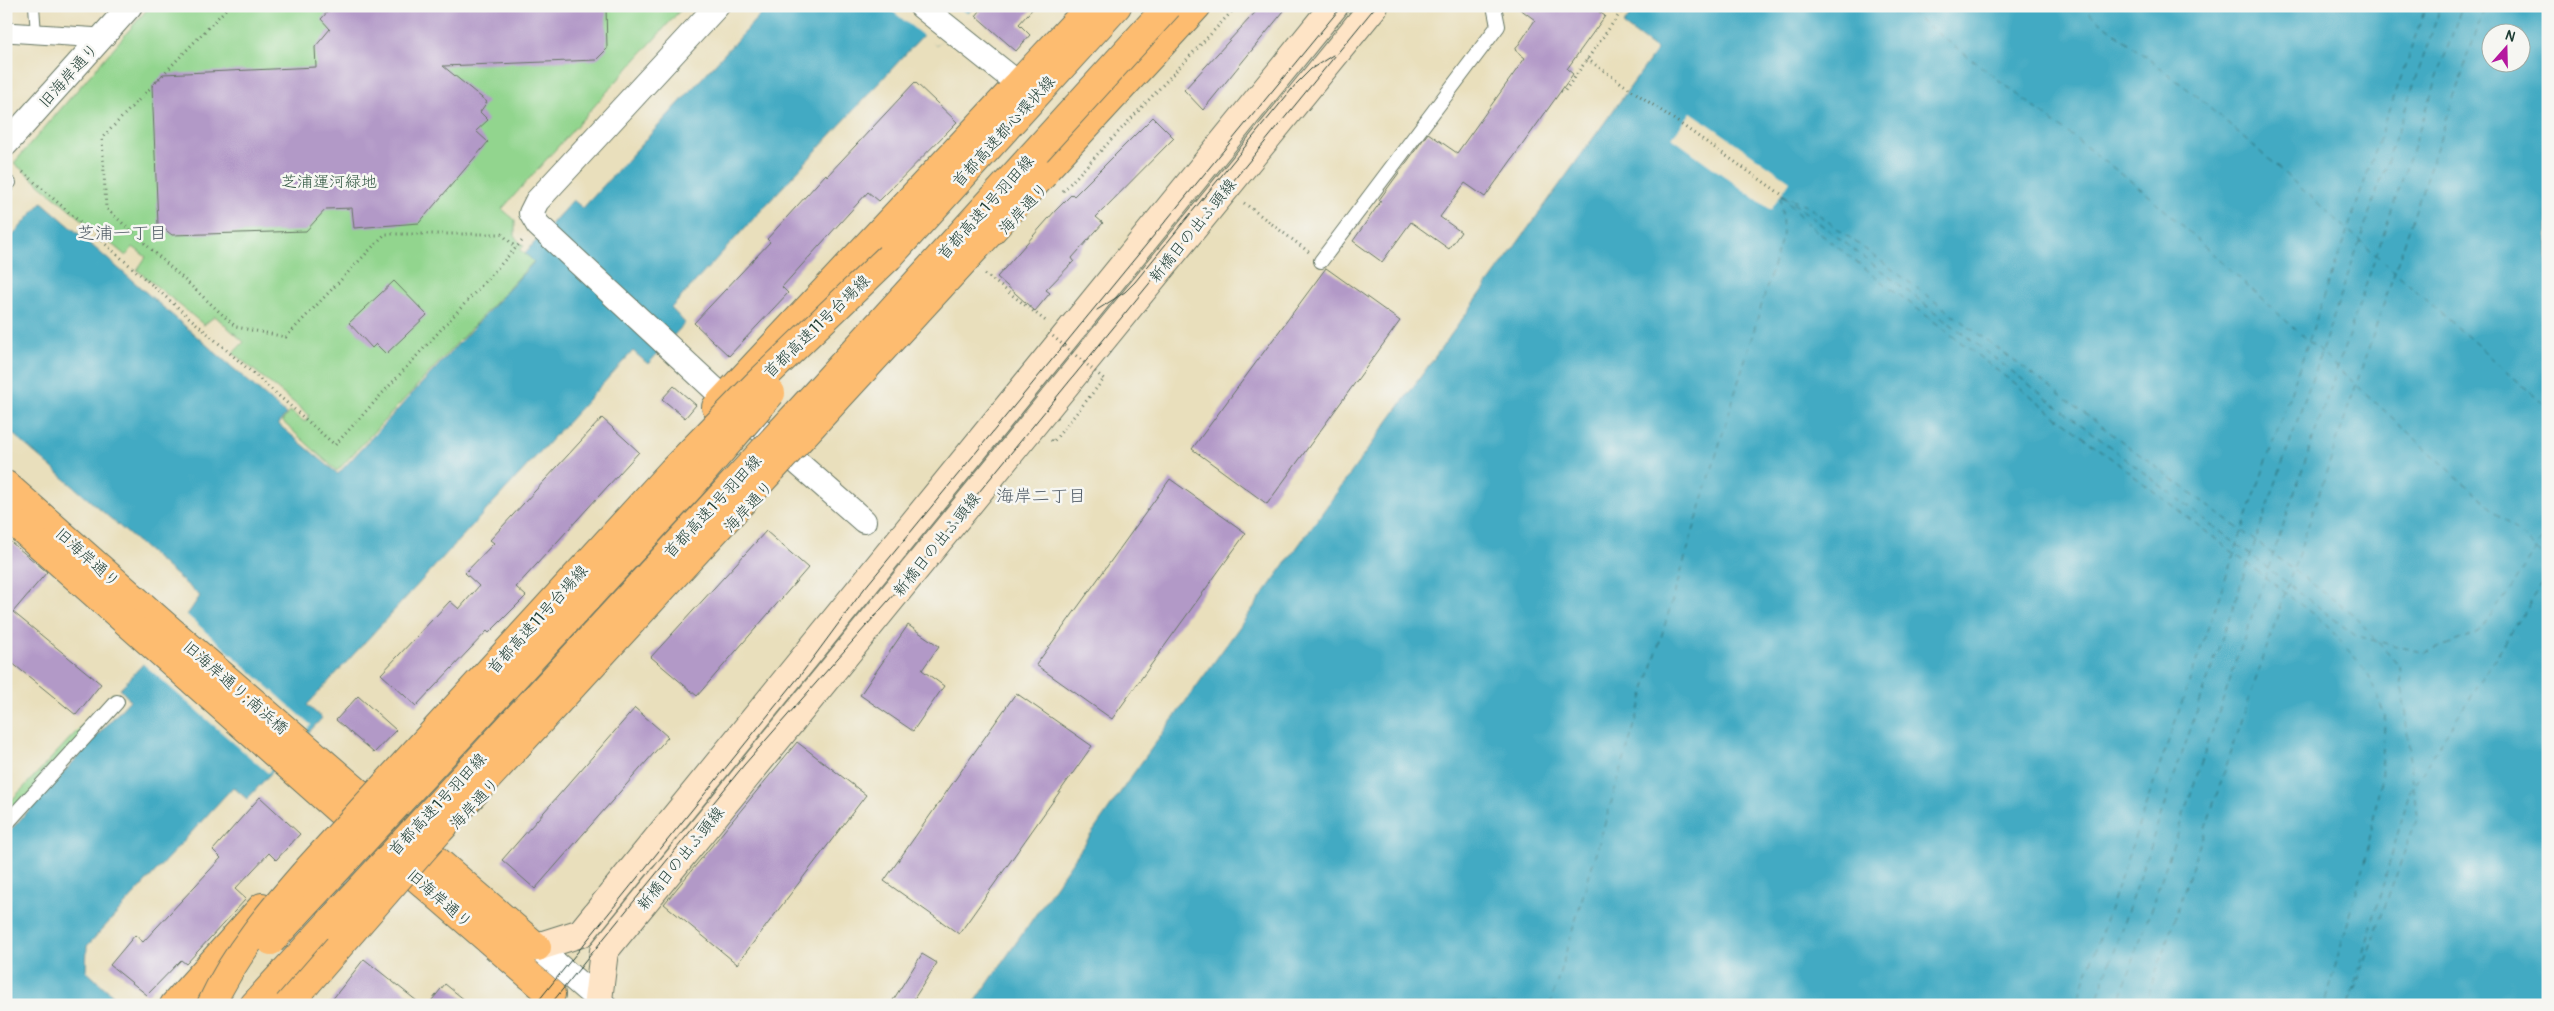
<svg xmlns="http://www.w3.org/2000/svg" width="2554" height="1011" font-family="Pangolin,'Klee One',sans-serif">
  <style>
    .green { fill: #92d58e; stroke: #588961 }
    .water { fill: #43aac3; stroke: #31747c; fill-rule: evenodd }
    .pier { fill: #e9dfbc }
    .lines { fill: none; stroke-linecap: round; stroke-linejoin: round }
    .ferry { stroke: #2a5e5f; stroke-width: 1; stroke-dasharray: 6 5; stroke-linecap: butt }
    .building { fill: #b299c7 }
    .service-casing { stroke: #667664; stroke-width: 12 }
    .pedestrian-casing { stroke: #667664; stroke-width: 16 }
    .minor-casing { stroke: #667664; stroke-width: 21 }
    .tertiary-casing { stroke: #667664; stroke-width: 26 }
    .secondary-casing { stroke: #667664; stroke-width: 30 }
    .primary-casing { stroke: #667664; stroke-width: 30 }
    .trunk-casing { stroke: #667664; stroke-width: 30 }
    .motorway-casing { stroke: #667664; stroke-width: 30 }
    .path { stroke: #667664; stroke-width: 3; stroke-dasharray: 1 4; stroke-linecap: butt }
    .service { stroke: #fff; stroke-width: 10 }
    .pedestrian { stroke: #fff; stroke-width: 14 }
    .minor { stroke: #fff; stroke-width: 19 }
    .tertiary { stroke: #fff; stroke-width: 24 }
    .secondary { stroke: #fee4c6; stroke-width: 28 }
    .primary { stroke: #fdbc70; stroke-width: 28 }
    .trunk { stroke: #fdbc70; stroke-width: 28 }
    .motorway { stroke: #fdbc70; stroke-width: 28 }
    .tram { stroke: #1f3d34; stroke-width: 1 }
    .motorway-bridge-casing { stroke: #667664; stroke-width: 30; stroke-linecap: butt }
    .path-bridge { stroke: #667664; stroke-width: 3; stroke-dasharray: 1 4; stroke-linecap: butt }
    .motorway-bridge { stroke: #fdbc70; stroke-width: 28 }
    .labels { text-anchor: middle; stroke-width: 5; stroke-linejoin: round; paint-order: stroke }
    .street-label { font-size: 16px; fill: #1f3d34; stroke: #f6f6f2 }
    .park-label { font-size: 16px; fill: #365b46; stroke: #f6f6f2 }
    .neighbourhood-label { font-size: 18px; fill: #525d67; stroke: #f6f6f2 }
  </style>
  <rect width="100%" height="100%" fill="#f6f6f2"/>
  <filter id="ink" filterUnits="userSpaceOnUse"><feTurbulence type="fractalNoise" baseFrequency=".02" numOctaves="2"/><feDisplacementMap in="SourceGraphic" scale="10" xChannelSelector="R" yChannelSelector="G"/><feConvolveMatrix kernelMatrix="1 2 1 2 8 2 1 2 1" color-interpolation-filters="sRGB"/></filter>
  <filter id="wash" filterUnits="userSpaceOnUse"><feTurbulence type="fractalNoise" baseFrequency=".0096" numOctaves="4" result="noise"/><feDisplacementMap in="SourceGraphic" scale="20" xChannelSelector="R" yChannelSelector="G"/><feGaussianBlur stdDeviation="1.12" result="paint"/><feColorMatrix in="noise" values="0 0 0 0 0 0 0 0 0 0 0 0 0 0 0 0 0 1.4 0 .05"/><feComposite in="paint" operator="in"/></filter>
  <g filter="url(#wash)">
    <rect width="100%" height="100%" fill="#e9dfbc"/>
    <g class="green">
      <polygon points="150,6 684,6 502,209 515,220 515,237 524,246 520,250 534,261 337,471 282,421 290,411 305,422 309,415 233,353 244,342 215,316 204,325 137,270 146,257 133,247 126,256 14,163"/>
      <polygon points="113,693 123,698 6,829 6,806"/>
    </g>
    <g class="water">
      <polygon points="768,6 970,6 972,9 936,46 924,34 671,308 685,323 648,364 633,351 307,705 322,718 247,799 233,787 87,946 86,971 124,1005 6,1005 6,835 130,700 120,689 185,618 200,596 6,428 6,243 42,202 286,414 278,424 338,474 534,262 525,253 573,200 583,208"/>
      <path d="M1636,6H2548V1005H973L1133,774L1657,50L1623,25ZM2492,32H2522V62H2492Z"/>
    </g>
    <g class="pier">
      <polygon points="886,6 957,6 970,15 936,46"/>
      <polygon points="1691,112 1790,181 1771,210 1672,138"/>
      <polygon points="185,613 311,725 268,773 141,662"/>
    </g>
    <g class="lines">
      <g class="ferry">
        <polyline points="1902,6 2145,192 2548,560"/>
        <polyline points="2080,6 2203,101 2548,408"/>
        <polyline points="1781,194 1806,205 2354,615 2400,667 2417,818 2349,1005"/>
        <polyline points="1782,195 1805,222 2327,625 2368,674 2385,716 2381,779 2365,863 2324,1005"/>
        <polyline points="1784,196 2356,636 2425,653 2477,633 2511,589 2548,530"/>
        <polyline points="2349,1004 2410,791 2548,575"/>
        <polyline points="1550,1005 1783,234 1781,195"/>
        <polyline points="2076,1005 2426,6"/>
        <polyline points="2095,1005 2441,6"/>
        <polyline points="2118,1005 2462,6"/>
        <polyline points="2145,1005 2485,6"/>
      </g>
    </g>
    <g id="blocks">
      <g class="building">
        <polygon points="333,6 606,6 607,49 596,60 443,66 487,102 480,112 488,120 476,131 488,142 419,223 354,228 352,208 326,209 306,231 172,235 158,224 152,86 163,74 316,67 315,47 330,29 321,19"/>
        <polygon points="984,6 1035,6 1019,24 1030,35 1016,51 976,16"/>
        <polygon points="1261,6 1288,6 1203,110 1184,90"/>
        <polygon points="1516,6 1591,6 1605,16 1567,69 1573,74 1485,197 1465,183 1440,217 1461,232 1449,249 1411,222 1382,262 1353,241 1381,201 1379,200 1428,133 1457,153 1525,58 1515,50 1535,20"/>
        <polygon points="915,82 957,122 879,201 868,192 782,287 788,293 729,356 694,323 770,242 767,239 826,174 827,176"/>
        <polygon points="1153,117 1174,138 1096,217 1103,223 1072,258 1074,261 1046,290 1050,293 1035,311 997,277 1055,211 1072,194 1074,196"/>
        <polygon points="1326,268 1400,321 1267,504 1192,449"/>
        <polygon points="394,281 427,315 386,354 376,344 372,348 349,323"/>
        <polygon points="674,386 696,405 685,418 662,399"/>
        <polygon points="602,418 639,452 516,587 526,596 489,633 487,631 416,706 381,674 450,601 459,609 479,586 465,573 494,543 490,540"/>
        <polygon points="1170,479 1246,533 1112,719 1036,665"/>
        <polygon points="766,531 808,568 697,696 651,657"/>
        <polygon points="6,538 47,572 13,612 101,684 76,715 6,658"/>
        <polygon points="908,625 939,646 922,670 944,686 913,731 860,695"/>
        <polygon points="1016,693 1092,746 959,934 884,881"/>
        <polygon points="358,696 396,730 374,753 336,720"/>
        <polygon points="635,708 668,737 535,889 502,860"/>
        <polygon points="797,742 866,795 737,964 664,904"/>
        <polygon points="260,797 300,834 276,860 269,853 235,889 246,899 186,964 181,960 147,995 110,965 135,935 143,942 221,858 213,850"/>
        <polygon points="922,954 937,963 910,1005 890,1005"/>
        <polygon points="364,959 422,1005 328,1005"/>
        <polygon points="445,984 471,1005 428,1005"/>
      </g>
    </g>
  </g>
  <g filter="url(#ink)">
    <use href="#blocks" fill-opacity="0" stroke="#667664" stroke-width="1"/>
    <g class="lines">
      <g class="service-casing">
        <g id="service">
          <polyline points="34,6 36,34"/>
          <polyline points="6,180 11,183 6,189"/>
        </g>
      </g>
      <g class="pedestrian-casing">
        <g id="pedestrian">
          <polyline points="1321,261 1498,26 1494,6"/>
          <polyline points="6,824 117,702"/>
        </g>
      </g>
      <g class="minor-casing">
        <polyline id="minor" points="6,32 101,38"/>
      </g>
      <g class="tertiary-casing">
        <g id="tertiary">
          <polyline points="717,6 537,201 531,213 538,225 724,398 864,521"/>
          <polyline points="921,6 1020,85"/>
          <polyline points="6,144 130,6"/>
          <polyline points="537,947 604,1005"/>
        </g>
      </g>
      <g class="secondary-casing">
        <g id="secondary">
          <polyline points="537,947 581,933 1334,6"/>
          <polyline points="598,1000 604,951 1374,6"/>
        </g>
      </g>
      <g class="primary-casing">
        <g id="primary">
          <polyline points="716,407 1091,6"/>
          <polyline points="174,1005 262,907"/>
        </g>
      </g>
      <g class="trunk-casing">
        <g id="trunk">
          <polyline points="6,485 170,630 537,947"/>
          <polyline points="6,515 344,815 551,994"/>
        </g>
      </g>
      <g class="motorway-casing">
        <g id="motorway">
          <polyline points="1027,190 1197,6"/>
          <polyline points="889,257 1117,6"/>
          <polyline points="254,1005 328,924"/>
        </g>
      </g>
      <g class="path">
        <polyline points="229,6 102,138 106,208 236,327 286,337 385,234 502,234 516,248"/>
        <polyline points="1587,59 1781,194"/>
        <polyline points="1561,91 1564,92 1625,6"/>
        <polyline points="23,172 335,445 524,239"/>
        <polyline points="1063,191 1237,6"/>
        <polyline points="1244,203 1309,252"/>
        <polyline points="985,274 1047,322"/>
        <polyline points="1051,440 1053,442 1104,379"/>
      </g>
      <use href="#service" class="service"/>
      <use href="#pedestrian" class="pedestrian"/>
      <use href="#minor" class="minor"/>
      <use href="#tertiary" class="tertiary"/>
      <use href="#secondary" class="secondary"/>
      <use href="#primary" class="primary"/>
      <use href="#trunk" class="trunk"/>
      <use href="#motorway" class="motorway"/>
      <g class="tram">
        <polyline points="1097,310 1125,292 1135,282 1296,84 1311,69 1333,55"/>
        <polyline points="535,1005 802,673 864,589 1342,6"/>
        <polyline points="550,1005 744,765 917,568 1376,6"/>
      </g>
      <g class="motorway-bridge-casing">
        <g id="motorway-bridge">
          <polyline points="328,924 819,390 1168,6"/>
          <polyline points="271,941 690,487 771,393"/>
          <path d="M211,1005C235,953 273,909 310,867L672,471L757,384L889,257"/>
          <polyline points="288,1005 440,830 1044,174"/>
        </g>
      </g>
      <polyline class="path-bridge" points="1049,333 1104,379"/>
      <use href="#motorway-bridge" class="motorway-bridge"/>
    </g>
  </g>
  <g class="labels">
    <g class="street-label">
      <text transform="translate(68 75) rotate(-48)" y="6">旧海岸通り</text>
      <text transform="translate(1003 131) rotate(-48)" y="6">首都高速都心環状線</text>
      <text transform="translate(985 207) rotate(-48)" y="6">首都高速1号羽田線</text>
      <text transform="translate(1023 208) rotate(-47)" y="6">海岸通り</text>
      <text transform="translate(1192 230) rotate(-51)" y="6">新橋日の出ふ頭線</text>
      <text transform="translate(816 326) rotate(-44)" y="6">首都高速11号台場線</text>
      <text transform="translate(712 506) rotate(-47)" y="6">首都高速1号羽田線</text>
      <text transform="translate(748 506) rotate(-47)" y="6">海岸通り</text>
      <text transform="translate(936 544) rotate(-51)" y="6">新橋日の出ふ頭線</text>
      <text transform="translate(88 557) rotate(42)" y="6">旧海岸通り</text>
      <text transform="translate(537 619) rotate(-48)" y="6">首都高速11号台場線</text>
      <text transform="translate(236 687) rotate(41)" y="6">旧海岸通り;南浜橋</text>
      <text transform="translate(474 803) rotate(-47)" y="6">海岸通り</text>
      <text transform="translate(437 804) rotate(-47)" y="6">首都高速1号羽田線</text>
      <text transform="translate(680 858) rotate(-51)" y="6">新橋日の出ふ頭線</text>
      <text transform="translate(440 898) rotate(41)" y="6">旧海岸通り</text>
    </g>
    <g class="park-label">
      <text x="329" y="187">芝浦運河緑地</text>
    </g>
    <g class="neighbourhood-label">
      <text x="122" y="239">芝浦一丁目</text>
      <text x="1041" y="502">海岸二丁目</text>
    </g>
  </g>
  <rect width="2554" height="1011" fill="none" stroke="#f6f6f2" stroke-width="25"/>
  <g transform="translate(2506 48) rotate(20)"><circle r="24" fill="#f6f6f2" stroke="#a0aca6"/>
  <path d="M0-4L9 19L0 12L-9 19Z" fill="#b5179e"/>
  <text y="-8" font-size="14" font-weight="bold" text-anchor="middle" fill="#1f3d34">N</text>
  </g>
</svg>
